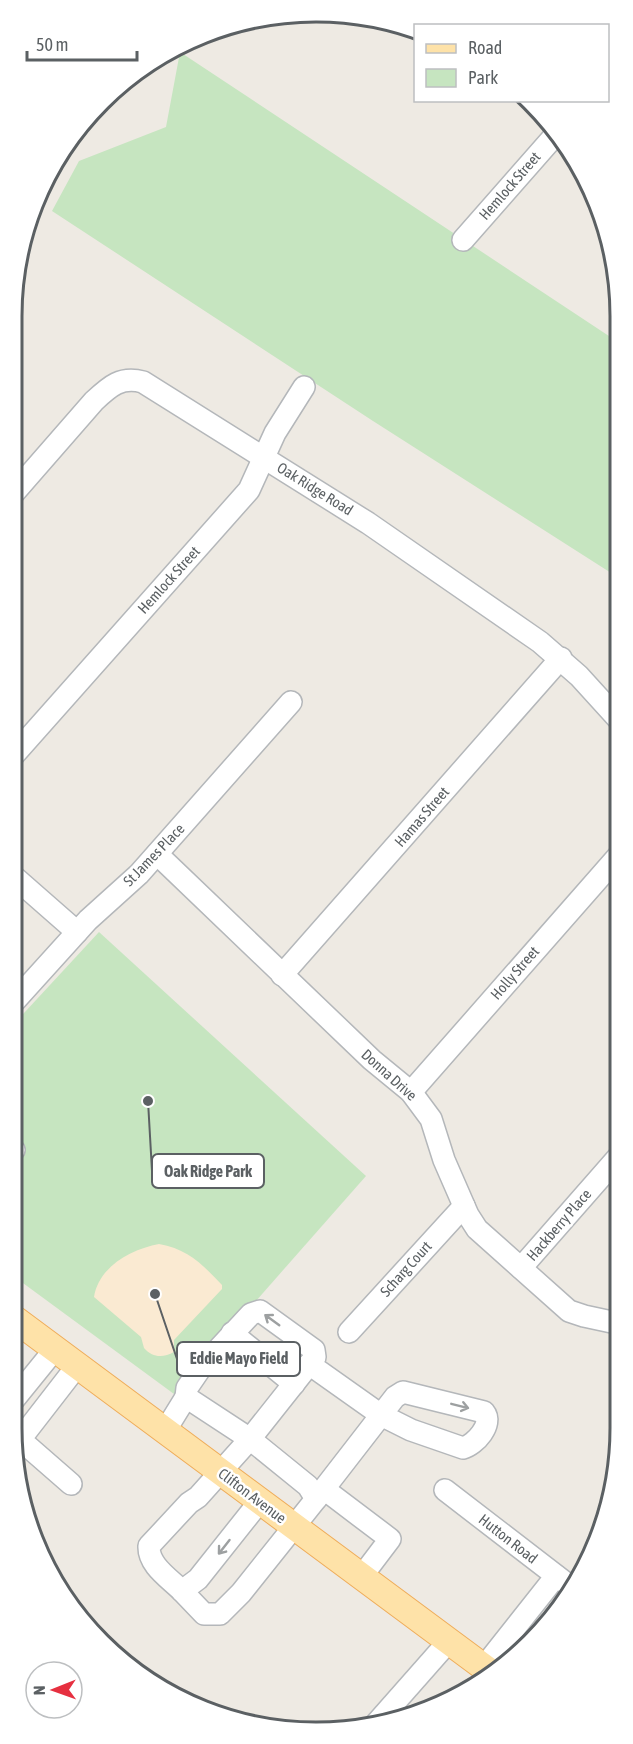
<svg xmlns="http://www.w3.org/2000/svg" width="633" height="1744" font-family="'Asap Condensed',sans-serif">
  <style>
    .green { fill: #c6e5c0 }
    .sand { fill: #faead2 }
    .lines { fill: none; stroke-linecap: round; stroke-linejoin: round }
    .minor-casing { stroke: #b4b7ba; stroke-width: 24 }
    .major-casing { stroke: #efad5b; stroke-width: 28 }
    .minor { stroke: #fff; stroke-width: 21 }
    .major { stroke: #fee2a8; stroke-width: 26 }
    .oneway { stroke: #9da0a1 }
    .labels { text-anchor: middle; stroke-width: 5; stroke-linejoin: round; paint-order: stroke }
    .street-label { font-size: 15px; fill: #5b6063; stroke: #fff }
    .rim { fill: none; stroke: #5b6063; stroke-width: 3 }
    .leader { fill: none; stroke: #5b6063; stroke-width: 2 }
    .callout-dot { fill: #5b6063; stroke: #fff; stroke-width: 2 }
    .callout { fill: #fff; stroke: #5b6063; stroke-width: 2 }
    .callout-label { font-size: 16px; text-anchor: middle; font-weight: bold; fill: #5b6063 }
  </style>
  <rect width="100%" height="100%" fill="#eeeae3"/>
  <g class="green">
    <polygon points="180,52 618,342 619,578 373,421 52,211 79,161 166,127"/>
    <polygon points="99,932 366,1176 174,1394 12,1275 12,1026"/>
  </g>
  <path class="sand" d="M159,1244C188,1249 203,1265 222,1285V1289L174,1340V1352C163,1358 153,1358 144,1348L141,1337L94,1297C99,1266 132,1249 159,1244Z"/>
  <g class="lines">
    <g class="minor-casing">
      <g id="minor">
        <polyline points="463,240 557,133"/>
        <path d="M12,495L94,401C110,386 121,376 143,382L368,523L540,642L579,676L619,720"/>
        <polyline points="12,757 249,490 275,433 304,387"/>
        <polyline points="157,854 372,1060 411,1092 431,1119 444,1160 468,1215 477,1229 569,1311 584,1316 621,1324"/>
        <polyline points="12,875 77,932"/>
        <polyline points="282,975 561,658"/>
        <polyline points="12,1004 88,920 139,874 291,702"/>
        <polyline points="411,1092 620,854"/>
        <polyline points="12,1152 14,1150"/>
        <polyline points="521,1268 620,1155"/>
        <polyline points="349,1332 464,1206"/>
        <polyline points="232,1333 294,1384"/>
        <path d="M309,1364L381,1415L411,1430L463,1448C475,1445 494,1424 484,1412L403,1392L395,1397L316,1499"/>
        <path d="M186,1397L187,1388L200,1369L251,1314L260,1311L314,1350L315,1357L250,1439L198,1497L189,1503L149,1546C148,1565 169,1578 182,1591L198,1579L260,1501"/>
        <polyline points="12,1402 55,1349"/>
        <polyline points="165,1431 186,1397 250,1439 308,1486 316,1499 241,1593 220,1614 204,1614 182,1591"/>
        <polyline points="71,1484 24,1443 22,1437 77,1366"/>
        <polyline points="324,1489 390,1539 362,1576"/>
        <polyline points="445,1490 571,1587"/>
        <polyline points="484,1667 556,1576"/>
        <polyline points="374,1726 449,1641"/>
      </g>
    </g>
    <g class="major-casing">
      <polyline id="major" points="12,1317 493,1674"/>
    </g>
    <use href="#minor" class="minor"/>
    <use href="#major" class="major"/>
  </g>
  <defs><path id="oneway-shaft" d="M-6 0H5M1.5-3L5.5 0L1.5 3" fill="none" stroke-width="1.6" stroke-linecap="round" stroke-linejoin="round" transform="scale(1.5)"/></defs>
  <g class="oneway">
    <use href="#oneway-shaft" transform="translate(272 1320) rotate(-144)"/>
    <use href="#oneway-shaft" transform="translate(460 1406) rotate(14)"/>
    <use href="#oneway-shaft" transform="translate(224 1547) rotate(128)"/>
  </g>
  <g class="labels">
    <g class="street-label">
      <text transform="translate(510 186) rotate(-49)" y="5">Hemlock Street</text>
      <text transform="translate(315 489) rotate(32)" y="5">Oak Ridge Road</text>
      <text transform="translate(169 580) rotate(-48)" y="5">Hemlock Street</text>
      <text transform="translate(422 817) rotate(-49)" y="5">Hamas Street</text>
      <text transform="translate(154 855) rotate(-46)" y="5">St James Place</text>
      <text transform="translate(515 973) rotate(-49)" y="5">Holly Street</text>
      <text transform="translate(389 1075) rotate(42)" y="5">Donna Drive</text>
      <text transform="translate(559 1225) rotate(-49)" y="5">Hackberry Place</text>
      <text transform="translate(406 1269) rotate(-48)" y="5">Scharg Court</text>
      <text transform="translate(252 1496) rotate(37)" y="5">Clifton Avenue</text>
      <text transform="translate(508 1539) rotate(38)" y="5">Hutton Road</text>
    </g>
  </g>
  <path d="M0 0H633V1744H0ZM316 22H316A294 294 0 0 1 610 316V1428A294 294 0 0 1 316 1722H316A294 294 0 0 1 22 1428V316A294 294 0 0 1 316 22Z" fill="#fff" fill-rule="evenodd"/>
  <path class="rim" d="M316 22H316A294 294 0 0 1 610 316V1428A294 294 0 0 1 316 1722H316A294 294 0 0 1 22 1428V316A294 294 0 0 1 316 22Z"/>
  <path class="leader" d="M148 1101L152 1171M155 1294L177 1359"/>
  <g class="callout-dot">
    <circle cx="148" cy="1101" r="6"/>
    <circle cx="155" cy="1294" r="6"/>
  </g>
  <g class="callout">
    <rect x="152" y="1154" width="112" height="34" rx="6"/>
    <rect x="177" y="1342" width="123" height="34" rx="6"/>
  </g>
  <g class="callout-label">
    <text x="208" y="1177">Oak Ridge Park</text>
    <text x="239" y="1364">Eddie Mayo Field</text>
  </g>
  <rect x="414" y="24" width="195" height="78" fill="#ffffff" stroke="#bdbfc1" stroke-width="1.5"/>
  <rect x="426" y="44" width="30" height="9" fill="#fee2a8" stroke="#bdbfc1" stroke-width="1.5"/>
  <text x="468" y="54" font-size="18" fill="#5b6063">Road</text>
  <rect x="426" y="69" width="30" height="18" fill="#c6e5c0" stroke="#bdbfc1" stroke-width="1.5"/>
  <text x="468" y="84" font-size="18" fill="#5b6063">Park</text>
  <g transform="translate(54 1690) rotate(269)"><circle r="28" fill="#ffffff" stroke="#bdbfc1" stroke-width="1.5"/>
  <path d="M0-4.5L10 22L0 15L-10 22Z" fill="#e63040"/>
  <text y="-9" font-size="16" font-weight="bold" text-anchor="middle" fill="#5b6063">N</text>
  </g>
  <path d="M27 51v9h110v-9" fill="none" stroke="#5b6063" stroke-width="3"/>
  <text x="36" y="51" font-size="18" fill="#5b6063" stroke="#ffffff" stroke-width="4.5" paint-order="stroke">50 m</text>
</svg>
